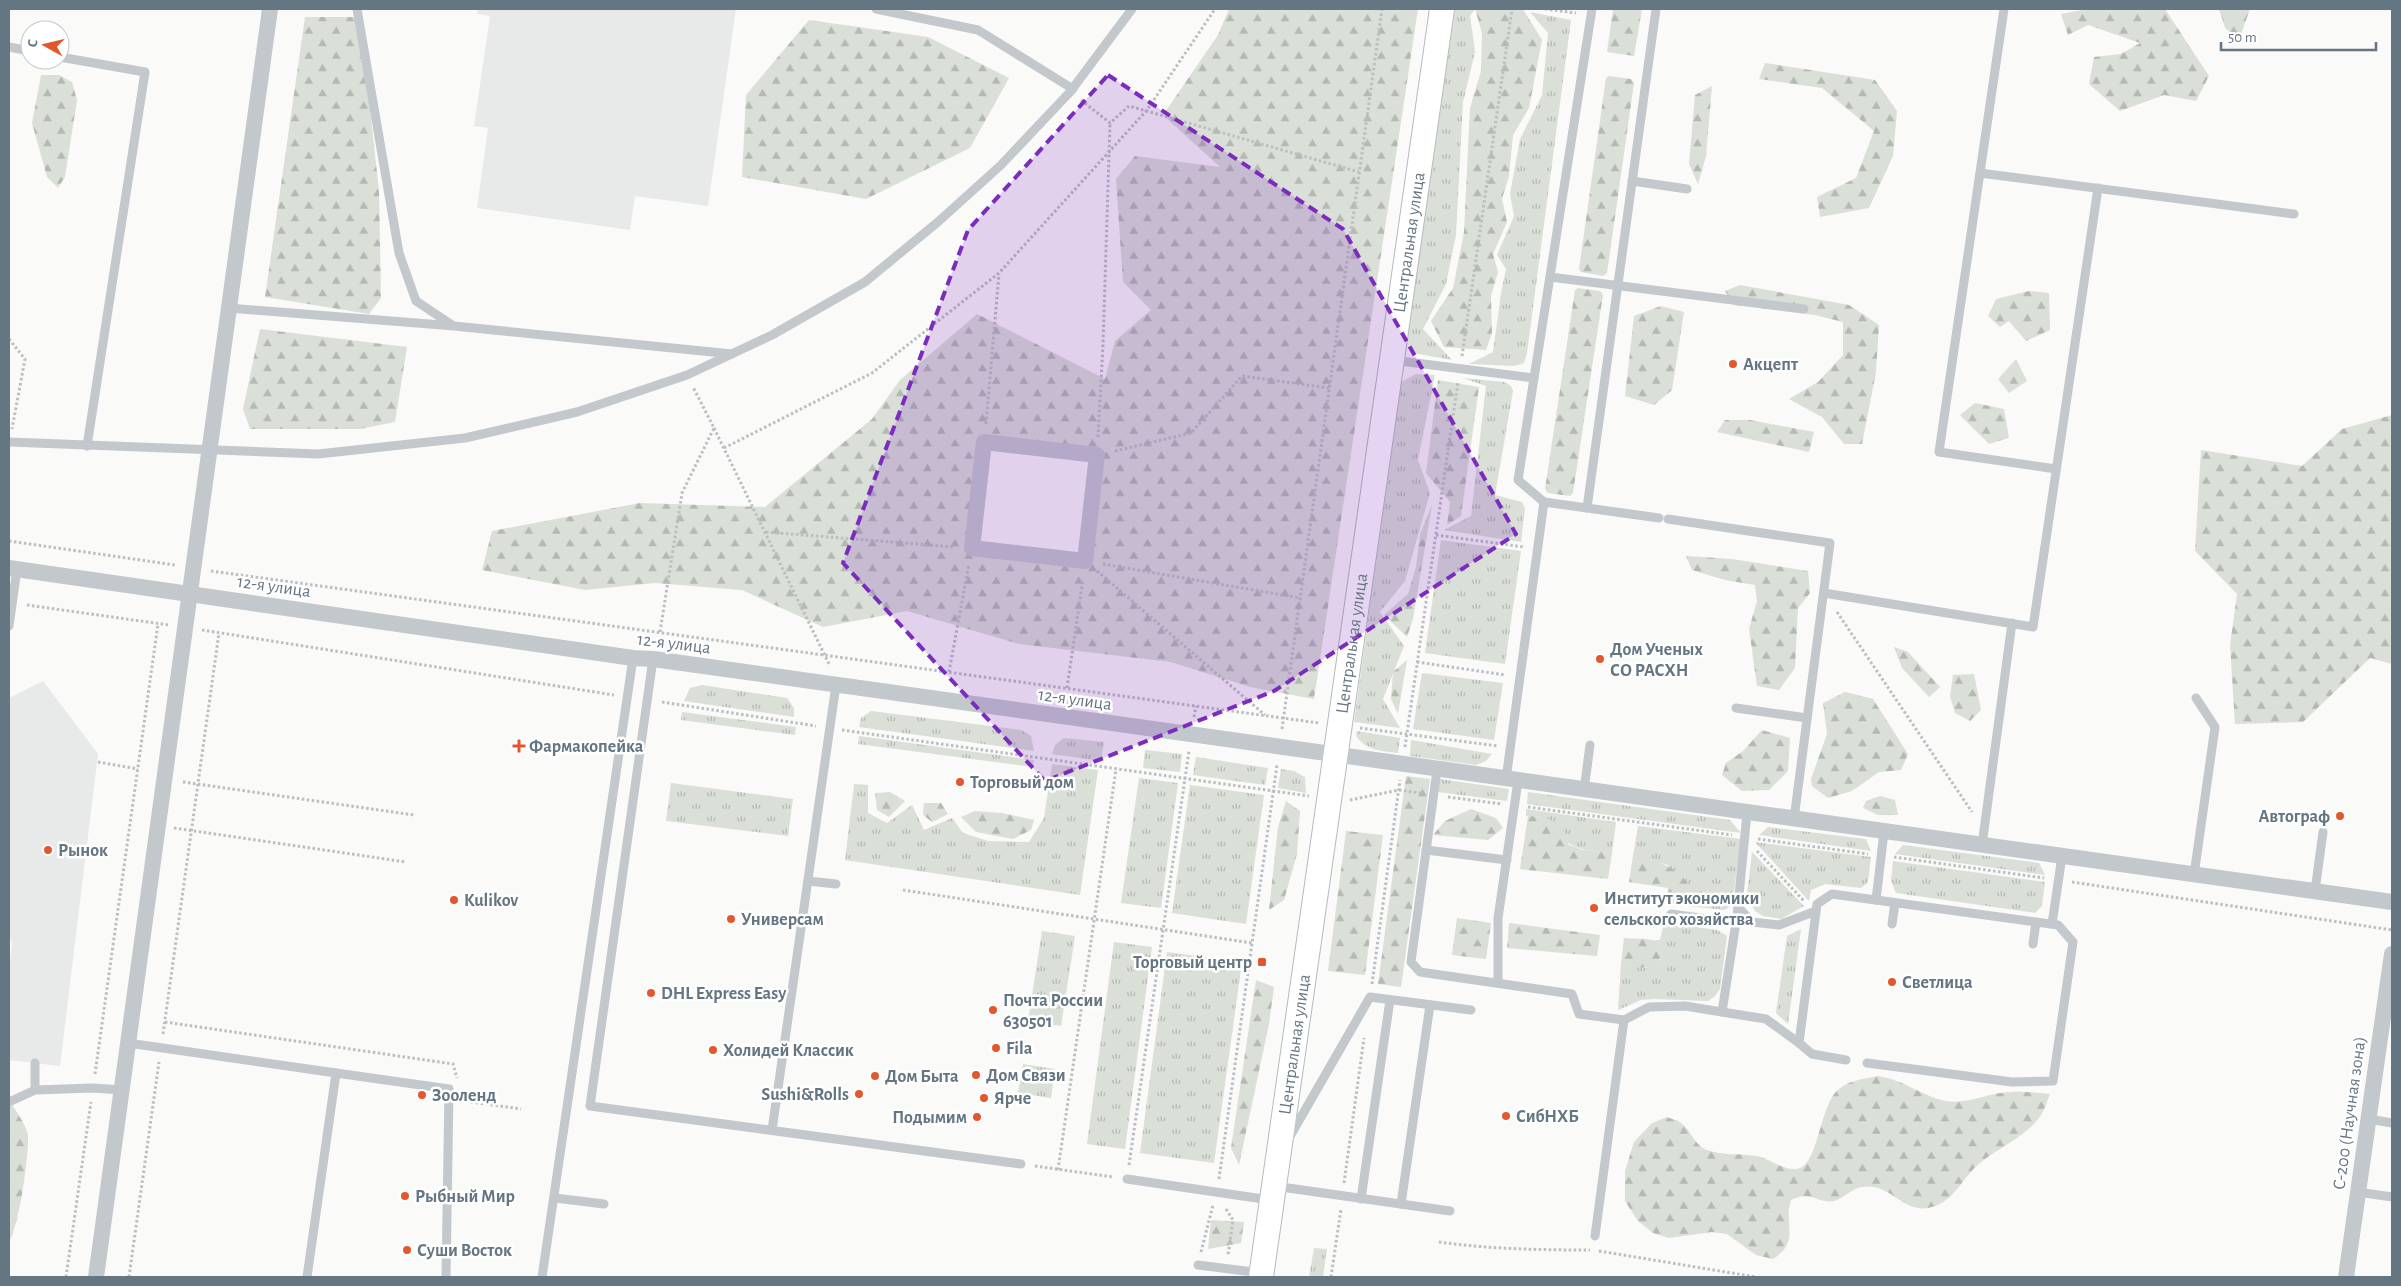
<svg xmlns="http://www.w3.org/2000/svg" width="2401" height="1286" font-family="'Alegreya Sans',sans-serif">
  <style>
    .built { fill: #e8e9e9 }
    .grass { fill: url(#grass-tufts) }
    .forest { fill: url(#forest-firs); fill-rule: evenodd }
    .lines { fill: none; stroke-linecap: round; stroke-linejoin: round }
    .secondary-casing { stroke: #b3babf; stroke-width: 26 }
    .path { stroke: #bbbfc2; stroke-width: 3; stroke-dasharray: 2.5 2.5; stroke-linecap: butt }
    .lane { stroke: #c3c8cc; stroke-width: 9 }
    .street { stroke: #c3c8cc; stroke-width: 16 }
    .secondary { stroke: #fff; stroke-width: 24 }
    .marked { fill: #7b2cbf; fill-opacity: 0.2; stroke: #7b2cbf; stroke-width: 4; stroke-dasharray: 10 6; stroke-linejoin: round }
    .poi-dot { fill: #e4572e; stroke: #fff; stroke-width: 2 }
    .labels { text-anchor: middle; stroke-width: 5; stroke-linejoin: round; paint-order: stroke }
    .street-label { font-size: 18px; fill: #657683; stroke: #fff }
    .poi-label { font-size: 18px; font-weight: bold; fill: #657683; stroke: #fff; text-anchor: start }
  </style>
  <defs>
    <pattern id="grass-tufts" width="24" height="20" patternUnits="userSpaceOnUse" patternTransform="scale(1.25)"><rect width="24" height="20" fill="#dadfd7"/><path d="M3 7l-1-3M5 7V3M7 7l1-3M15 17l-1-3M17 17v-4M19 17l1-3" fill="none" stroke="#b4b9b4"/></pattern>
    <pattern id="forest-firs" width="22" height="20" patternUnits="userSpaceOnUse" patternTransform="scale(1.25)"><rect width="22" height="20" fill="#dadfd7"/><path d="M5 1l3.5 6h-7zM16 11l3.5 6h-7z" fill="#b4b9b4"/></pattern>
  </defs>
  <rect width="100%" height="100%" fill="#fafaf8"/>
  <g class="built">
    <polygon points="478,9 736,9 708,206 635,196 630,230 477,208 488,128 474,126 490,16 477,14"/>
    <polygon points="43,681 98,754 60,1066 9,1060 9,972 12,942 9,937 9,698"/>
  </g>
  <g class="grass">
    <polygon points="1455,9 1475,9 1470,16 1475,52 1463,102 1456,235 1446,284 1423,329 1452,360 1413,353 1407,341"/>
    <polygon points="1530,12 1571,20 1527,353 1524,363 1514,366 1469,364 1493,352 1501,293 1506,269 1497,255 1514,216 1510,194 1520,139 1542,95 1548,33"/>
    <polygon points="1416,374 1435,375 1418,460 1430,493 1405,581 1380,612 1404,646 1383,699 1400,728 1354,722 1401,382"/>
    <polygon points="1463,378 1504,382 1511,386 1513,391 1495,495 1522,502 1525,508 1521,542 1444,530 1471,516 1486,386"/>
    <polygon points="1441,540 1521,551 1505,664 1425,653"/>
    <polygon points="1422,673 1503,683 1494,740 1413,729"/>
    <polygon points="702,685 787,698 794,708 794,717 684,701 690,688"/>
    <polygon points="871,711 1021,730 1031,736 1034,751 859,727 861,718"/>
    <polygon points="682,712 796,727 795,735 681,720"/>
    <path d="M1357,731L1400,738L1398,753C1382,751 1367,751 1356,736Z"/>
    <polygon points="859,736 1034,760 1033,767 858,744"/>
    <polygon points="1064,738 1104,742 1101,761 1052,754 1055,745"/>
    <polygon points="1411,740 1492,754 1486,761 1476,765 1410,756"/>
    <polygon points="1145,750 1182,754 1180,772 1143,768"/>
    <polygon points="1196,757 1268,768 1265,785 1193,775"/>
    <polygon points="1052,764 1098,770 1080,895 845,860 854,784 868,785 868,813 887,823 912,805 924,830 952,818 963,833 988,841 1029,842 1044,818"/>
    <polygon points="1281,769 1294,771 1305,777 1306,793 1278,788"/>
    <polygon points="1139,778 1178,783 1161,908 1121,903"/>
    <polygon points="1440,779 1509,789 1507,801 1438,792"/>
    <polygon points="671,783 793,799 788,836 666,821"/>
    <polygon points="1190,785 1264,795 1246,924 1172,913"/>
    <polygon points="1528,792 1730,820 1741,833 1527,804"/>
    <path d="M1526,809L1616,822L1612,853C1570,849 1572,849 1544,817L1526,816Z"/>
    <polygon points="1638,826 1741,839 1732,906 1724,910 1687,906 1691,896 1668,865 1633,856"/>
    <polygon points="1768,827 1866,839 1871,851 1759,835"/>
    <polygon points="1755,842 1871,857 1868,882 1861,888 1825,884 1811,890 1809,901"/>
    <polygon points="1903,845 2039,863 2045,875 1895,854"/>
    <polygon points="1752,852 1804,906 1781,919 1763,916 1755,911 1747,895"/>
    <polygon points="1893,861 2045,882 2042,906 2035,913 1896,893 1891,881"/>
    <path d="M1664,922L1717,930L1727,936L1720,989L1715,996L1708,1001L1654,999L1641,1000L1618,1010L1621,964L1646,968L1660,960C1664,949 1663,946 1654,940H1660Z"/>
    <polygon points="1801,929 1788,1024 1776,1013 1787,936"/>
    <polygon points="1042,931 1075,936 1061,1026 1028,1021"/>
    <polygon points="1114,942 1152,947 1125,1149 1087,1144"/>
    <polygon points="1167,952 1242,962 1214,1163 1140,1153"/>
    <polygon points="1023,1064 1055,1069 1051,1098 1018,1093"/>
    <polygon points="1314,1248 1327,1249 1323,1277 1309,1277"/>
  </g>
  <g class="forest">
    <path d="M1229,9H1418L1314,699L1250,687L1171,662L1019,644L907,611L823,627L742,590L655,583L585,590L482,570L492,531L640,503L765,507L872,419L900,380L977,314L1105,379L1115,341L1151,310L1123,282L1116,179L1135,156L1220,167L1163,115L1218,35ZM984,442L1097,455L1085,560L972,548Z"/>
    <polygon points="1475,9 1523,9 1542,40 1529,108 1513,135 1509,176 1502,199 1507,222 1493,254 1498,272 1491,296 1492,333 1486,350 1444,347 1431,321 1453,288 1464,232 1470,108 1481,71 1482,33"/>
    <polygon points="1613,9 1642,9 1634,56 1607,52"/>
    <polygon points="2087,9 2165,9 2209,76 2196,101 2164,95 2120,111 2089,84 2094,57 2121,54 2140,43 2088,25 2068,35 2061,14"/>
    <polygon points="2219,9 2250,9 2239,40 2225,28"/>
    <polygon points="305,17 360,17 379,191 381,298 369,314 265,297"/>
    <polygon points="809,20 928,37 1009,78 970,148 866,199 742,177 746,95"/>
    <polygon points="1765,63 1875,80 1897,111 1893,156 1869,208 1820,217 1817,197 1856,178 1874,131 1822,88 1759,79"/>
    <polygon points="41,75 59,75 72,82 77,100 65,177 58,188 47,177 32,123"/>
    <polygon points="1609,76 1631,79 1634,83 1607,273 1603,276 1581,272 1579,269 1606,78"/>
    <polygon points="1712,86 1706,156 1698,184 1689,164 1695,95"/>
    <polygon points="1740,285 1849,305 1879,325 1876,372 1862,444 1844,444 1822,417 1789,399 1818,382 1843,355 1843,322 1815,315 1734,305 1725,291"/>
    <polygon points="1578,288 1600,291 1603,295 1573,493 1570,496 1548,493 1545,489 1575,290"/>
    <polygon points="2029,291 2049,293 2050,330 2026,341 2009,321 2000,327 1988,316 1996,299"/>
    <polygon points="1661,306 1684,312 1672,390 1654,405 1625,396 1634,316"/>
    <polygon points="260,329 407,347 395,422 360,429 250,429 243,409"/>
    <polygon points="2016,359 2027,381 2009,393 1998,379"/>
    <polygon points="1438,380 1479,387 1461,516 1447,525 1450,502 1426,473"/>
    <polygon points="1975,403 2004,409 2009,438 1989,444 1960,415"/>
    <polygon points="2392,415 2392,664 2370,658 2303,722 2235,724 2230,645 2237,594 2195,551 2201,450 2302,466 2342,429"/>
    <polygon points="1725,420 1750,420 1814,432 1809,452 1717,432"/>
    <polygon points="1432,505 1413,619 1407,637 1384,615 1408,594 1416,567 1420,534"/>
    <polygon points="1686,556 1732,559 1808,571 1810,593 1798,608 1795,668 1779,690 1757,686 1749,629 1757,601 1755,585 1725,580 1692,570"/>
    <polygon points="1894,647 1908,652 1940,687 1929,697 1902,668"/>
    <polygon points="1407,660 1398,714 1391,699 1393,672"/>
    <polygon points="1974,674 1981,710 1970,721 1955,713 1950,696 1953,675"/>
    <polygon points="1845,692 1873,699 1908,754 1901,770 1879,772 1852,791 1828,798 1812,786 1811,779 1827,734 1823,703"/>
    <polygon points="1762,730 1790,738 1788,771 1769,790 1742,791 1722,775 1726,763 1743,751"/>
    <polygon points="1406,776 1430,779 1401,987 1378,984"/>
    <polygon points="890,792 905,801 889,817 877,810 875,793"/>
    <polygon points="1880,796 1895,800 1898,815 1878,815 1863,808 1866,801"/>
    <polygon points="1286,801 1300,811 1297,854 1284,900 1269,910 1278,827"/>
    <polygon points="924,803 941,803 948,814 932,822 923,815"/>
    <polygon points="1471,809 1496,818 1503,828 1488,840 1433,835 1445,821"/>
    <polygon points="975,811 1002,813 1034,820 1031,830 1013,839 976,832 961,817"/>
    <polygon points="1528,816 1544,817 1561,825 1569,845 1583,850 1612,853 1608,879 1520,869"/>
    <polygon points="1346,831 1383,835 1365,975 1328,971"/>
    <path d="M1633,856C1655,860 1678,866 1690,887L1687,906L1667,903L1668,888L1629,882Z"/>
    <polygon points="1457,918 1491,923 1486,959 1452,955"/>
    <polygon points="1509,923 1600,935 1597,956 1507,948"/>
    <path d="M1624,938C1633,939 1644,938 1652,940C1670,944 1662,964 1649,967C1641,969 1629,965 1621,964Z"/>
    <polygon points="1256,980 1274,987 1269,1024 1239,1165 1231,1148"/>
    <path d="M1878,1076C1905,1080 1921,1096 1946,1101C1968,1105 1989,1092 2011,1092C2024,1091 2037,1093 2050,1094C2047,1101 2045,1109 2041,1115C2026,1137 2001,1146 1981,1162C1962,1177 1955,1203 1928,1208C1906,1212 1892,1189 1873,1187C1853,1184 1847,1198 1834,1201C1816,1204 1812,1190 1791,1200C1783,1223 1801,1241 1773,1259L1756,1255L1727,1234L1712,1232L1669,1238L1653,1233L1638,1221L1625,1201V1171L1634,1142L1652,1123L1667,1117C1671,1119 1678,1120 1681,1123C1691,1130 1694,1145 1707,1150C1723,1156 1740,1153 1756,1156C1769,1158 1782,1170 1796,1169C1819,1168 1819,1104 1839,1089C1850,1080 1864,1079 1878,1076Z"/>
    <path d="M9,1099C14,1109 27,1125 28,1136C29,1156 19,1227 9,1242Z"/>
    <polygon points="1211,1220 1244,1222 1241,1243 1208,1249"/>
  </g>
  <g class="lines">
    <g class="secondary-casing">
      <g id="secondary">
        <path id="s1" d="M1261,1277L1442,9"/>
      </g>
    </g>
    <g class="path">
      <polyline points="1545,9 1576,13"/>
      <polyline points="1081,100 1110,123 1129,106 1359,172"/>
      <polyline points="9,339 25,359 12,429"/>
      <polyline points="1462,356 1512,9"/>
      <polyline points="986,424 999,274"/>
      <polyline points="714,428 830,666"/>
      <polyline points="1098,437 1103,345 1110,123"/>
      <polyline points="724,448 872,373 999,273 1147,110 1215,9"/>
      <polyline points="1115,451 1191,433 1242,376 1329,388"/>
      <polyline points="766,532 955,547"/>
      <polyline points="1436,535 1524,547"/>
      <polyline points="9,541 175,565"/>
      <polyline points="1103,564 1300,598"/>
      <polyline points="211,571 1319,723"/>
      <polyline points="1097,571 1265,715"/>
      <polyline points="27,605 169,625"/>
      <polyline points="1837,612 1972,812"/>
      <polyline points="202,630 614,695"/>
      <polyline points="660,632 682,493 714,428 693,387"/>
      <polyline points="1417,662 1506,675"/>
      <polyline points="949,672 969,564"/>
      <polyline points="1067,688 1083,579"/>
      <polyline points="662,702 816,726"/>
      <polyline points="1194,717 1196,706"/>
      <polyline points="1360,728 1498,746"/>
      <polyline points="1282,729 1382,9"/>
      <polyline points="842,730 1309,796"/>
      <polyline points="1405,747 1458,382"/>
      <polyline points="98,762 138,769"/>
      <polyline points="183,782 414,815"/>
      <polyline points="1448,797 1502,804"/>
      <polyline points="1350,800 1399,790 1420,793"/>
      <polyline points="1528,807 1732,835"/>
      <polyline points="174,828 406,862"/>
      <polyline points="1758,839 1868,854"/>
      <polyline points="1757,851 1804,901"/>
      <polyline points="1894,857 2044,878"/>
      <polyline points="2072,882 2392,930"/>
      <polyline points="903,890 1252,943"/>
      <polyline points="1372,984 1400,780"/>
      <polyline points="165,1022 453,1064 457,1078"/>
      <polyline points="163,1034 219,633"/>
      <polyline points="95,1074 158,624"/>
      <polyline points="463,1098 464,1101 521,1109"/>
      <polyline points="1129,1165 1189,751"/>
      <polyline points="1035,1166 1113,1177"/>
      <polyline points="1058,1170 1116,769"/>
      <polyline points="1219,1179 1277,765"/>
      <polyline points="1344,1183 1364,1038"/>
      <polyline points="1226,1209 1233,1220 1228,1255"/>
      <path d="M1439,1242C1489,1249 1540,1250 1590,1250"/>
      <polyline points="1599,1251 1756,1277"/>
      <polyline points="1201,1252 1213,1205"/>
      <polyline points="66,1277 91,1102"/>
      <polyline points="129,1277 159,1062"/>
      <polyline points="1331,1277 1341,1209"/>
    </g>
    <g class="lane">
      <polyline points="357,9 399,253 416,301 452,325"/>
      <polyline points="876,9 978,30 1073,89"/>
      <polyline points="2004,9 1939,452 2056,469"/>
      <polyline points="9,47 30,51"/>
      <polyline points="60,57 145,72 87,446"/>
      <polyline points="1980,173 2294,214"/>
      <polyline points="1632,181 1687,189"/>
      <polyline points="1550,277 1804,309"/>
      <polyline points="228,308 454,326 732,354"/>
      <polyline points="1392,360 1534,378"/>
      <polyline points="9,442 318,454 465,438 577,412 687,375 772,335 865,282 939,221 1001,165 1070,92 1132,9"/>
      <polyline points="1544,502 1518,480 1592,9"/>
      <polyline points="1587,508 1656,9"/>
      <polyline points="1668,519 1830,543 1794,819"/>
      <polyline points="1824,593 2033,627 2098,188"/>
      <polyline points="9,626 17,569"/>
      <polyline points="653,659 590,1106 1021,1164"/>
      <polyline points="1736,708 1807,718"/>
      <polyline points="1437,770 1411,962 1420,972 1572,994 1579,1014 1624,1020"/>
      <polyline points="1506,779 1544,502 1659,518"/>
      <polyline points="1584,790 1590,745"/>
      <polyline points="1982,845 2012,623"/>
      <polyline points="1426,850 1507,860"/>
      <polyline points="2194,875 2215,727 2196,698"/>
      <polyline points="808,881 836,884"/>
      <polyline points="2315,891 2323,832"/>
      <polyline points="1738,907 1752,922 1779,925 1816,911"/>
      <polyline points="1671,914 1736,923"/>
      <polyline points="1892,924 1895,903"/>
      <polyline points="2052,924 2062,856"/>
      <polyline points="2033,944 2036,922"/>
      <polyline points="1498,983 1498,918 1518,781"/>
      <polyline points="1722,1012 1766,1019 1799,1043"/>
      <polyline points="128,1043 336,1073 307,1277"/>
      <polyline points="1846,1060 1812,1054 1799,1043 1817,904 1832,894 1876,900"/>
      <polyline points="35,1063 35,1090"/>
      <polyline points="1867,1063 2012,1082 2053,1081 2073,942 2058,925 1876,900 1884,832"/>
      <polyline points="336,1073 449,1089 446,1277"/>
      <polyline points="9,1102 35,1090 93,1088 122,1090"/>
      <polyline points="2369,1119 2392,1123"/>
      <polyline points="772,1130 836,685"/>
      <polyline points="1289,1138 1370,997 1471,1010"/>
      <polyline points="1127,1179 1270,1200"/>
      <polyline points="1274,1186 1450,1211"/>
      <polyline points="2358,1192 2392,1197"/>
      <polyline points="555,1198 604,1204"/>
      <polyline points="1361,1199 1390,1000"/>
      <polyline points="1401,1204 1430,1005"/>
      <polyline points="1595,1236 1624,1020 1649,1007 1685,1006 1722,1012 1737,916 1747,813"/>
      <polyline points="1198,1265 1261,1273"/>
      <polyline points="542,1277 633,658"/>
    </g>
    <g class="street">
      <polygon points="984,442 1097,455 1085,561 972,548"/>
      <polyline points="9,568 633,658 653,659 2392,902"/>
      <polyline points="96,1277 270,9"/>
      <polyline points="2346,1277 2392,954"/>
    </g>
    <use href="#secondary" class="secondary"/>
  </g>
  <path class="marked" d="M1108,75L1343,229L1516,534L1274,691L1045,781L843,563L968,230Z"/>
  <g class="poi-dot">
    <circle cx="1733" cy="364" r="5"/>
    <circle cx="1600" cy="659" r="5"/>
    <path d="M516.5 738.5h5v5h5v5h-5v5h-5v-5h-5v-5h5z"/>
    <circle cx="960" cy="782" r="5"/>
    <circle cx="2340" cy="816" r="5"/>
    <circle cx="48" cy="850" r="5"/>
    <circle cx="454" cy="900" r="5"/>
    <circle cx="1594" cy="908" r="5"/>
    <circle cx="731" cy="919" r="5"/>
    <rect x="1257" y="957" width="10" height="10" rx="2.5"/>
    <circle cx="1892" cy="982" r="5"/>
    <circle cx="651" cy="993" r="5"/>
    <circle cx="993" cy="1010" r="5"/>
    <circle cx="996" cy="1048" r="5"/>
    <circle cx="713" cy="1050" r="5"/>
    <circle cx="976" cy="1075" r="5"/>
    <circle cx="875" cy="1076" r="5"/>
    <circle cx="859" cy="1094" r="5"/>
    <circle cx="422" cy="1095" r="5"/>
    <circle cx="984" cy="1098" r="5"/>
    <circle cx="1506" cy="1116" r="5"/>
    <circle cx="977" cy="1117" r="5"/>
    <circle cx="405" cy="1196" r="5"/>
    <circle cx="407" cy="1250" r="5"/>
  </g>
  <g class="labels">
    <g class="street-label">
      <text dy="6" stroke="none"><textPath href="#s1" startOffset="1045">Центральная улица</textPath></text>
      <text transform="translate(274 586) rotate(8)" y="6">12-я улица</text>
      <text transform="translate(674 643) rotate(7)" y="6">12-я улица</text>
      <text dy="6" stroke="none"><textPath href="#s1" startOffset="640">Центральная улица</textPath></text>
      <text transform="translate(1075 699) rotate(8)" y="6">12-я улица</text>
      <text dy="6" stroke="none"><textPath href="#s1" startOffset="235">Центральная улица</textPath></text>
      <text transform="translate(2349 1113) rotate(-82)" y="6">С-200 (Научная зона)</text>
    </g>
    <g class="poi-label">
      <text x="1743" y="370">Акцепт</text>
      <text x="1610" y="655">Дом Ученых<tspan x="1610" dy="21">СО РАСХН</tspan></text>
      <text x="529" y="752">Фармакопейка</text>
      <text x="970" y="788">Торговый дом</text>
      <text x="2330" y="822" text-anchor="end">Автограф</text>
      <text x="58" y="856">Рынок</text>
      <text x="1604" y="904">Институт экономики<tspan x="1604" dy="21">сельского хозяйства</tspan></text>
      <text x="464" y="906">Kulikov</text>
      <text x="741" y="925">Универсам</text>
      <text x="1252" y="968" text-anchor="end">Торговый центр</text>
      <text x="1902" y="988">Светлица</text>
      <text x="661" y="999">DHL Express Easy</text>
      <text x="1003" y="1006">Почта России<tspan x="1003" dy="21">630501</tspan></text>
      <text x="1006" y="1054">Fila</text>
      <text x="723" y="1056">Холидей Классик</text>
      <text x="986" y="1081">Дом Связи</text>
      <text x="885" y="1082">Дом Быта</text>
      <text x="849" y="1100" text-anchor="end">Sushi&amp;Rolls</text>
      <text x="432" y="1101">Зооленд</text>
      <text x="994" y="1104">Ярче</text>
      <text x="1516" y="1122">СибНХБ</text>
      <text x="967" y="1123" text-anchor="end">Подымим</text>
      <text x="415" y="1202">Рыбный Мир</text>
      <text x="417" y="1256">Суши Восток</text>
    </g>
  </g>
  <rect width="2401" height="1286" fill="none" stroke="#657683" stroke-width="20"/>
  <g transform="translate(45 45) rotate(278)"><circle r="24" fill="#ffffff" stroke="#c1c8cd"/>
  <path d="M0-4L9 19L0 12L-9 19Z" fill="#e4572e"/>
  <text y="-8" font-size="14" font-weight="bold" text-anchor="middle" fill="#657683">С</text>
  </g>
  <path d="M2221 42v8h155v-8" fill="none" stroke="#657683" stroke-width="2.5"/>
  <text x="2228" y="42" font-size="15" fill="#657683" stroke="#ffffff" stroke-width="4" paint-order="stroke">50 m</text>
</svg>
